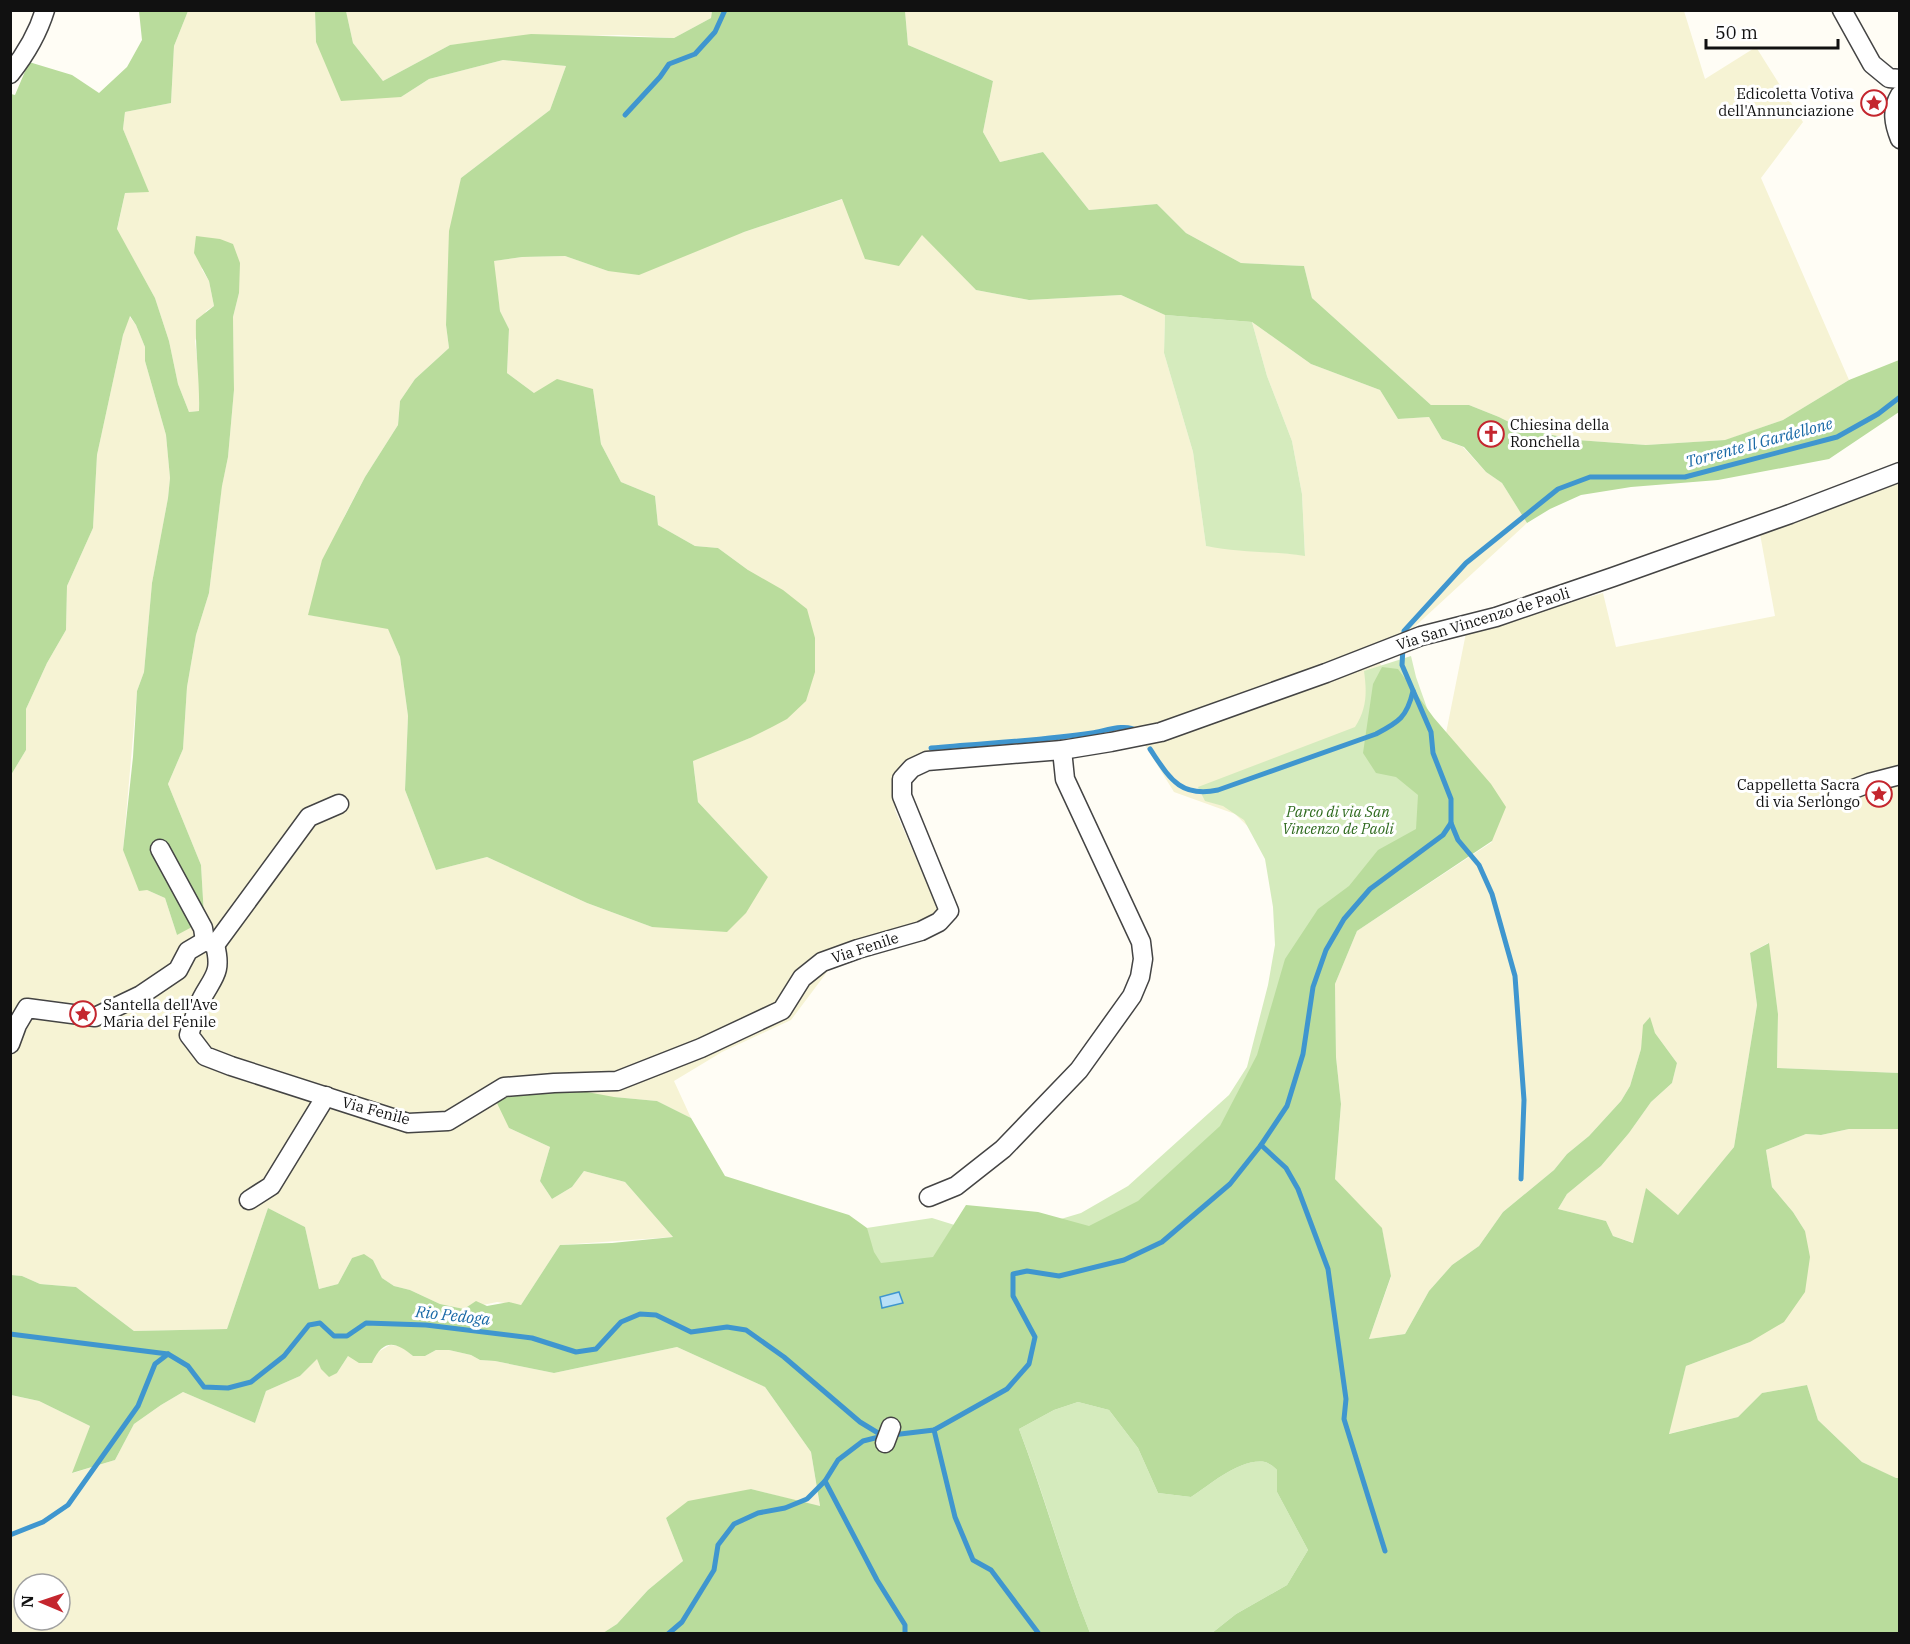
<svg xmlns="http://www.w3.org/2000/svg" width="1910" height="1644" font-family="'IBM Plex Serif',serif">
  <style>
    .farmland { fill: #f6f3d4; fill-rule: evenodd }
    .green { fill: #d5ebbd }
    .forest { fill: #b9dc9c }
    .water { fill: #b9e0f7; stroke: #3f96cf; stroke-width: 1.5 }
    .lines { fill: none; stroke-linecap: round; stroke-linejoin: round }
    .stream { stroke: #3f96cf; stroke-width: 5 }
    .street-casing { stroke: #444; stroke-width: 21 }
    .street { stroke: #fff; stroke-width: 18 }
    .labels { text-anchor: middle; stroke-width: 6; stroke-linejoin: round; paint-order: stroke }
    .poi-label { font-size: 15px; fill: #111; stroke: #fff; text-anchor: end }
    .street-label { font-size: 15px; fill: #111; stroke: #fff }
    .park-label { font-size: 15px; font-style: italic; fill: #2f6b1f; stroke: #fff }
    .water-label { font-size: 16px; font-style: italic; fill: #1768a6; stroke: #fff }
  </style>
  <rect width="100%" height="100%" fill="#fffdf5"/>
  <g class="farmland">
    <polygon points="188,11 315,11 316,42 401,97 429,79 503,60 566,66 550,110 461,178 446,325 449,348 415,379 400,401 398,425 365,477 345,515 309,615 388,628 400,657 408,716 405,790 436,870 487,857 587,903 652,927 768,877 698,802 693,760 750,738 748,570 718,548 695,546 658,525 655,496 621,482 601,444 593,389 534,393 507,373 509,329 500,311 493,261 522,257 565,256 608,271 744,232 843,199 922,234 976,290 1029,300 1121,295 1165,315 1164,353 1193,452 1206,546 1305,555 1302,494 1292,441 1267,376 1252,322 1311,364 1380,390 1398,419 1429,417 1442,439 1463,447 1486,472 1502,483 1527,523 1410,631 1372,647 1382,667 1368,716 1269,847 1235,814 1174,792 1138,734 962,754 902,763 895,810 940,913 929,916 830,968 791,1020 722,1052 674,1081 691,1118 657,1101 614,1097 509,1128 550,1147 540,1181 552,1199 572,1187 584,1171 625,1182 673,1237 560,1245 521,1305 497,1302 464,1309 440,1304 410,1290 394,1286 382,1278 373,1260 352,1258 338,1284 319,1289 305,1227 268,1208 227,1329 134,1331 76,1287 40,1284 22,1276 11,1275 11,775 26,750 26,709 47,663 66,630 67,586 93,528 97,455 123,335 129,316 136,325 145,347 145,361 166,435 170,478 168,498 152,583 144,672 137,691 123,850 147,890 165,898 177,935 204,916 201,865 168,784 183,749 187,687 196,635 209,593 222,485 228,457 234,390 233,317 239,293 201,268 209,281 214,306 206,311 195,341 200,385 199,411 189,412 178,384 169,341 155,298 117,230 125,193 148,191 123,129 125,112 171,103 174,46"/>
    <polygon points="346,11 712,11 711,18 674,38 620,35 580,36 450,45 383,81 353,43"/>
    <polygon points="905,11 1684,11 1705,79 1756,47 1803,122 1761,178 1849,380 1783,420 1726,440 1646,445 1577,440 1523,429 1499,417 1469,405 1431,405 1312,298 1304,266 1241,263 1186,233 1157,204 1089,210 1043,152 1000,162 983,132 993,81 908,45"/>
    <polygon points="1899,483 1899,1073 1777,1068 1778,1014 1768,943 1750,953 1757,1005 1734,1147 1678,1215 1646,1189 1634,1243 1613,1236 1606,1221 1558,1209 1567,1194 1601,1166 1629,1133 1651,1102 1672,1083 1677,1063 1655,1033 1649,1018 1644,1025 1641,1049 1630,1086 1621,1101 1589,1136 1567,1154 1554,1170 1503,1212 1479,1246 1452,1265 1429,1291 1405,1334 1369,1339 1391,1277 1382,1229 1335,1179 1341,1104 1336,1057 1335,984 1357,931 1492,842 1459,749 1446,733 1466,633 1603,593 1616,647 1775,616 1760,534"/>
    <polygon points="1849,1129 1899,1129 1899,1478 1897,1479 1862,1462 1818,1420 1807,1385 1762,1393 1738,1417 1668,1434 1686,1366 1750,1342 1805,1231 1793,1212 1772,1187 1766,1150 1806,1134 1821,1135"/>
    <path d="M390,1345L401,1346L413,1356H425L436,1350H449L471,1355L480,1360L495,1361L554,1373L677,1347L765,1387L811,1452L820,1507L751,1489L666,1518L683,1561L648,1590L617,1624L603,1633H11L10,1395L39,1401L90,1426L73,1473L115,1460L134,1424L161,1405L183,1392L255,1423L266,1391L300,1376L317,1358L337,1373L348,1356L378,1352ZM24,1584H60V1620H24Z"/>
  </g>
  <g class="green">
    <path d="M1165,315L1252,322L1267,376L1292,441L1302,494L1305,556C1272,551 1239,553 1206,546L1193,452L1164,353Z"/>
    <path d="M1411,656L1416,677L1460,801L1345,929L1287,1120L956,1336L847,1231L932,1218L977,1232L1044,1224L1081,1213L1128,1186L1229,1095L1247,1067L1268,985L1275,945L1273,907L1265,859L1244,820L1223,806L1205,801L1198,787L1355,727C1367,709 1367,692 1364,671Z"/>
    <path d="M1078,1402L1109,1410L1138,1448L1158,1493L1191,1497C1210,1485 1240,1458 1265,1462C1269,1463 1274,1467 1277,1470V1492L1308,1550L1287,1585L1236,1614L1212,1633H1090C1063,1566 1045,1496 1019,1429L1054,1410Z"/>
  </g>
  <g class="forest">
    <path d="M139,11H188L174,46L171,103L125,112L123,129L149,192L125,193L117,229L155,298L169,341L178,384L189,412L199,411C200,381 195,351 196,320L214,306L209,281L194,253L196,236L220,239L233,244L240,263L239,293L233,317L234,390L228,457L222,486L209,593L196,635L187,687L183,749L168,784L201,865L204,916L190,928L177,935L165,898L147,890L139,891L123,850L133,757L137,691L144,672L152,583L168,498L170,478L166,435L145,361V347L136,325L130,316L123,335L97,455L93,528L67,586L66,630L47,663L26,709V750L11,775V94L15,95L29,62L72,75L99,93L127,67L142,40Z"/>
    <polygon points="315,11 346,11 353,43 383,81 450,45 531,34 674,38 711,18 712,11 905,11 908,45 993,81 983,132 1000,162 1043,152 1089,210 1157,204 1186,233 1241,263 1304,266 1312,298 1431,405 1469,405 1499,417 1523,429 1577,440 1646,445 1725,440 1783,420 1849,380 1899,360 1899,412 1829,459 1718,480 1631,487 1581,495 1550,509 1527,523 1502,483 1486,472 1464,447 1442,439 1429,417 1398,419 1380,390 1311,364 1252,322 1165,315 1121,295 1029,300 976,290 922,235 899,266 865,259 842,199 744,232 639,275 608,271 565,256 522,257 494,261 500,311 509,329 507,373 534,393 557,379 593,389 601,444 621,482 655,496 658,525 695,546 718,548 748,570 783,590 807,609 815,638 815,672 806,701 787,719 772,727 750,738 693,761 698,802 768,877 746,913 727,932 652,927 587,903 487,857 436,870 405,790 408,716 400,657 388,629 308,615 322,560 365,477 398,425 400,401 415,379 449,348 446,325 449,231 461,178 550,110 566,66 503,60 429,79 401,97 341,101 316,42"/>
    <path d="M1382,667L1398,669L1434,718L1491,784L1506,807L1492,841L1357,931L1335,984L1336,1057L1341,1104L1335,1179L1382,1228L1391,1276L1369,1339L1405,1334L1429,1291L1452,1265L1479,1246L1503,1212L1554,1170L1567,1154L1589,1136L1621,1101L1630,1086L1641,1049L1643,1025L1650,1017L1655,1033L1677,1063L1672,1083L1651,1102L1629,1133L1601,1166L1567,1194L1558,1209L1606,1221L1613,1236L1633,1243L1646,1188L1678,1215L1734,1147L1757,1005L1750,953L1769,943L1778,1014L1777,1068L1899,1073V1129H1849L1821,1135L1806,1134L1766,1150L1772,1187L1793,1212L1805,1231L1810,1257L1805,1292L1784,1322L1750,1342L1686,1366L1669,1434L1738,1417L1762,1393L1807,1385L1818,1420L1862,1462L1896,1478H1899V1633H1212L1236,1614L1287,1585L1308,1550L1277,1492V1470C1274,1467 1269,1463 1265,1462C1240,1458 1210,1485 1191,1497L1158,1493L1138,1448L1109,1410L1078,1402L1054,1410L1019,1429C1045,1497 1063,1566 1090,1633H603L617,1624L648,1590L683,1561L666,1518L688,1501L751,1489L820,1506L811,1452L765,1387L677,1347L554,1373L495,1361L480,1360L471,1355L449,1350H436L425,1356H413C395,1341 383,1339 372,1363H359L348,1356L337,1373L329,1377L321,1369L317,1359L300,1376L266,1391L255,1423L183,1392L161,1405L134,1424L115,1460L72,1473L90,1426L39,1401L11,1395V1275L22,1276L40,1284L76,1287L134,1331L227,1329L268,1208L305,1227L319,1289L338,1284L352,1258L364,1254L373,1260L382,1278L394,1286L410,1290L440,1304L464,1309L476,1301L487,1306L509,1302L521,1305L560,1245L612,1243L673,1237L625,1182L584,1171L572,1187L552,1199L540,1181L550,1147L509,1128L495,1099L560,1087L614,1097L657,1101L691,1118L725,1176L849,1215L867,1228L874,1252L881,1263L933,1257L966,1205L1038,1212L1089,1226L1138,1201L1220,1126L1257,1055L1285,959L1318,909L1349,886L1378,850L1416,829L1418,795L1396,777L1376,773L1363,753L1373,684Z"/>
  </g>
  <polygon class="water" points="899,1292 903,1303 882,1308 880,1297"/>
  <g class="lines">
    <g class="stream">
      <polyline points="625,115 660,77 669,64 695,54 715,32 725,10"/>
      <polyline points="1404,638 1404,631 1466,563 1558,489 1590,477 1685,477 1837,437 1878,414 1900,397"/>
      <path d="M931,748C985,743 1039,741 1092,733C1105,731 1126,723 1137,731"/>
      <path d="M1150,749C1169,777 1179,798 1218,790L1376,734C1399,722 1407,717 1413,691"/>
      <polyline points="1451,823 1458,840 1479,865 1492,894 1515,976 1524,1100 1521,1179"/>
      <polyline points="1261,1145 1286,1168 1298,1189 1328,1269 1346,1399 1344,1419 1385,1551"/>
      <polyline points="10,1334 168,1354 188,1366 204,1387 228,1388 251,1382 284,1356 309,1325 320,1323 334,1336 347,1336 366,1323 426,1325 532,1338 576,1352 596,1349 621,1322 640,1314 656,1315 691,1332 727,1327 746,1330 784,1357 860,1422 883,1436"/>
      <polyline points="934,1430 955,1517 973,1560 991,1570 1039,1634"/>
      <polyline points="892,1435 934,1430 1007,1389 1029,1364 1035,1337 1013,1296 1013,1274 1027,1271 1059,1276 1124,1260 1162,1242 1230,1184 1261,1145 1287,1106 1303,1054 1313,987 1326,950 1344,919 1370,889 1443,835 1451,823 1451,799 1433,753 1431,732 1402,665 1403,647"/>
      <polyline points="825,1481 877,1580 905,1625 905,1634"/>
      <polyline points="10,1535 43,1522 68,1505 138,1406 155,1364 168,1354"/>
      <polyline points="668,1634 682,1622 714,1570 718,1545 734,1524 758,1513 785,1508 807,1499 825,1481 838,1460 863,1441 883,1436"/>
    </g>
    <g class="street-casing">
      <g id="street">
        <polyline points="1842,10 1872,64 1889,78 1900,79"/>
        <path d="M10,74C25,55 38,33 45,10"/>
        <path d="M1900,95C1891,110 1894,124 1900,139"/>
        <polyline points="1838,795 1869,783 1900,775"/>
        <polyline points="160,849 203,928 205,941"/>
        <polyline points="215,945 309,817 339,804"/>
        <path d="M10,1044L17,1025L27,1008L95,1017L141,995L178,970L188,951L205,941L215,945C222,972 214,976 202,998C196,1009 193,1023 189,1035L205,1056L231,1066L408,1123L448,1121L504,1087L554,1083L617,1081L701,1048L782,1010L802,978L822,962L858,949L921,931L939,922L949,911L902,796V779L912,768L927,761L1062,750L1111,742L1161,732L1326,673L1421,636L1496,617L1613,577L1790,514L1900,472"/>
        <polyline points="929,1197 956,1186 1003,1149 1079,1070 1132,996 1140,977 1143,959 1141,942 1065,779 1062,750"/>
        <polyline points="249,1200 271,1186 326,1096"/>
        <polyline points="885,1443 891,1427"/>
      </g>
    </g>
    <use href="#street" class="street"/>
  </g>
  <defs>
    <g id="sight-ring" transform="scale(1.35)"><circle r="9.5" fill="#fff" stroke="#c4262e" stroke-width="1.5"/><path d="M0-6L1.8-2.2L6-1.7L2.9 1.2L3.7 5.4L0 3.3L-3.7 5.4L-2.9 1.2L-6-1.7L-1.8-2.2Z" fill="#c4262e"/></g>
    <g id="church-ring" transform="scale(1.35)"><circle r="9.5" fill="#fff" stroke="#c4262e" stroke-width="1.5"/><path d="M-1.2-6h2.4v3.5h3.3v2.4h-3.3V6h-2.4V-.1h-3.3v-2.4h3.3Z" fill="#c4262e"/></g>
  </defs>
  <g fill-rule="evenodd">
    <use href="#sight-ring" x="1874" y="103"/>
    <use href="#church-ring" x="1491" y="434"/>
    <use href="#sight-ring" x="1879" y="794"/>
    <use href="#sight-ring" x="83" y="1014"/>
  </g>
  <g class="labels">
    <g class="poi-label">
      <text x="1854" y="99">Edicoletta Votiva<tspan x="1854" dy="17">dell'Annunciazione</tspan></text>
      <text x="1510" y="430" text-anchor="start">Chiesina della<tspan x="1510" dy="17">Ronchella</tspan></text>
      <text x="1860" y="790">Cappelletta Sacra<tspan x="1860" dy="17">di via Serlongo</tspan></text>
      <text x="103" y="1010" text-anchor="start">Santella dell'Ave<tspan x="103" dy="17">Maria del Fenile</tspan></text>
    </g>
    <g class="street-label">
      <text transform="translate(1483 619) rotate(-17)" y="5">Via San Vincenzo de Paoli</text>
      <text transform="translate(865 948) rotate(-18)" y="5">Via Fenile</text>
      <text transform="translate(376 1111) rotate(15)" y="5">Via Fenile</text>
    </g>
    <g class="park-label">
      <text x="1338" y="817">Parco di via San<tspan x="1338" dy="17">Vincenzo de Paoli</tspan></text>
    </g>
    <g class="water-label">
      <text transform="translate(1759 442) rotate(-15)" y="6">Torrente Il Gardellone</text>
      <text transform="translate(453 1315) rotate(6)" y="6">Rio Pedoga</text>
    </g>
  </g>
  <rect width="1910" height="1644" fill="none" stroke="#111111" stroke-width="24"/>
  <g transform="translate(42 1602) rotate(272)"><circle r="28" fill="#ffffff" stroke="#a0a0a0" stroke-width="1.5"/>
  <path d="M0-4.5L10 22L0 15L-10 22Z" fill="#c4262e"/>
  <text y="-9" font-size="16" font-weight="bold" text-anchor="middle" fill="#111111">N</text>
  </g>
  <path d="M1706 39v9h132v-9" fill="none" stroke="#111111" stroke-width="3"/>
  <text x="1715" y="39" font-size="18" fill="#111111" stroke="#ffffff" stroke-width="4.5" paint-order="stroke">50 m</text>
</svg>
